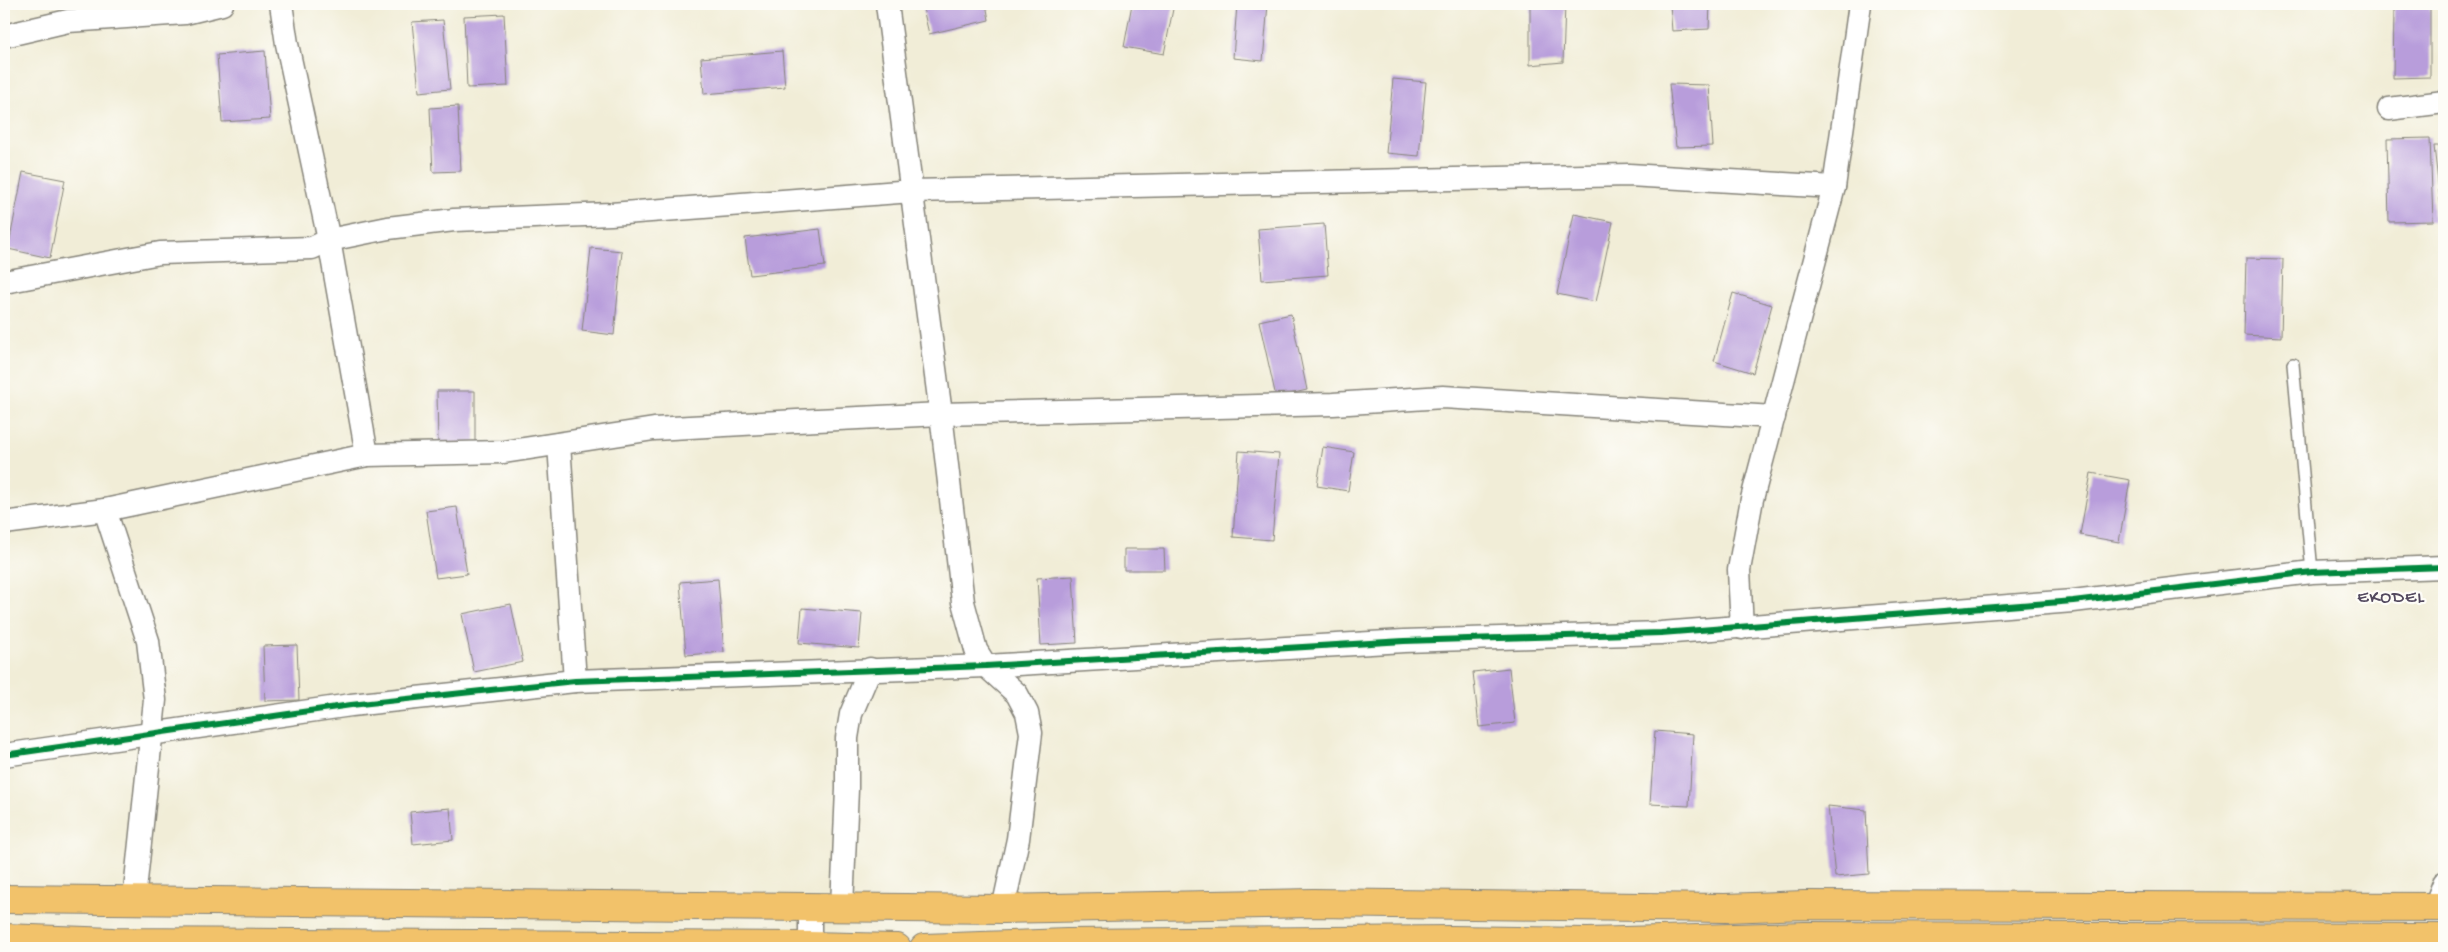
<svg xmlns="http://www.w3.org/2000/svg" width="2448" height="952" font-family="'Gochi Hand',sans-serif">
  <style>
    .building { fill: #b89ddb }
    .lines { fill: none; stroke-linecap: round; stroke-linejoin: round }
    .lane-casing { stroke: #86847a; stroke-width: 14 }
    .street-casing { stroke: #86847a; stroke-width: 25 }
    .highway-casing { stroke: #86847a; stroke-width: 30 }
    .lane { stroke: #fff; stroke-width: 11 }
    .street { stroke: #fff; stroke-width: 22 }
    .highway { stroke: #f2c26a; stroke-width: 28 }
    .cycleway-casing { stroke: #fdfcf7; stroke-width: 9 }
    .cycleway { stroke: #00873e; stroke-width: 6 }
    .labels { text-anchor: middle; stroke-width: 4.5; stroke-linejoin: round; paint-order: stroke }
    .quarter-label { font-size: 18px; letter-spacing: 1px; fill: #53495f; stroke: #fdfcf7 }
  </style>
  <rect width="100%" height="100%" fill="#fdfcf7"/>
  <filter id="ink" filterUnits="userSpaceOnUse"><feTurbulence type="fractalNoise" baseFrequency=".02" numOctaves="2"/><feDisplacementMap in="SourceGraphic" scale="10" xChannelSelector="R" yChannelSelector="G"/><feConvolveMatrix kernelMatrix="1 2 1 2 8 2 1 2 1" color-interpolation-filters="sRGB"/></filter>
  <filter id="wash" filterUnits="userSpaceOnUse"><feTurbulence type="fractalNoise" baseFrequency=".0096" numOctaves="4" result="noise"/><feDisplacementMap in="SourceGraphic" scale="20" xChannelSelector="R" yChannelSelector="G"/><feGaussianBlur stdDeviation="1.12" result="paint"/><feColorMatrix in="noise" values="0 0 0 0 0 0 0 0 0 0 0 0 0 0 0 0 0 1.4 0 .05"/><feComposite in="paint" operator="in"/></filter>
  <g filter="url(#wash)">
    <rect width="100%" height="100%" fill="#f1edd7"/>
    <g id="blocks">
      <g class="building">
        <polygon points="922,4 986,4 989,20 929,34"/>
        <polygon points="1132,4 1174,4 1164,54 1124,47"/>
        <polygon points="1237,4 1268,4 1263,61 1233,58"/>
        <polygon points="1530,4 1565,4 1563,62 1530,65"/>
        <polygon points="1670,4 1710,4 1709,29 1672,31"/>
        <polygon points="2430,6 2430,77 2393,78 2394,7"/>
        <polygon points="504,14 508,86 467,88 464,16"/>
        <polygon points="443,20 450,89 419,92 412,22"/>
        <polygon points="265,51 270,119 222,122 217,55"/>
        <polygon points="782,51 785,87 704,94 701,58"/>
        <polygon points="1393,79 1426,82 1419,156 1386,153"/>
        <polygon points="1669,84 1709,85 1713,146 1676,147"/>
        <polygon points="458,106 461,171 433,172 430,108"/>
        <polygon points="2430,138 2433,221 2389,222 2387,139"/>
        <polygon points="2434,146 2444,146 2444,208 2441,209"/>
        <polygon points="23,172 65,180 50,258 8,249"/>
        <polygon points="1574,214 1613,222 1596,302 1557,294"/>
        <polygon points="1324,224 1328,275 1262,280 1258,229"/>
        <polygon points="820,229 825,266 750,275 745,238"/>
        <polygon points="591,248 622,251 614,335 582,331"/>
        <polygon points="2246,258 2283,259 2281,337 2244,335"/>
        <polygon points="1733,293 1772,305 1753,373 1714,361"/>
        <polygon points="1291,314 1307,390 1276,397 1259,321"/>
        <polygon points="437,391 475,391 475,445 438,445"/>
        <polygon points="1323,447 1354,452 1348,491 1317,486"/>
        <polygon points="1239,451 1279,454 1272,540 1233,537"/>
        <polygon points="2091,473 2130,480 2119,542 2080,535"/>
        <polygon points="457,507 467,574 436,578 426,511"/>
        <polygon points="1124,549 1164,549 1165,570 1124,570"/>
        <polygon points="1073,576 1077,643 1041,645 1037,578"/>
        <polygon points="718,579 724,652 686,655 680,582"/>
        <polygon points="511,604 523,662 474,672 462,614"/>
        <polygon points="802,608 862,613 859,648 799,643"/>
        <polygon points="297,645 299,700 265,701 263,646"/>
        <polygon points="1509,668 1515,723 1479,727 1473,672"/>
        <polygon points="1655,731 1693,734 1689,806 1650,804"/>
        <polygon points="1828,806 1866,810 1869,874 1835,877"/>
        <polygon points="450,808 453,840 413,844 410,812"/>
      </g>
    </g>
  </g>
  <g filter="url(#ink)">
    <use href="#blocks" fill-opacity="0" stroke="#86847a" stroke-width="1"/>
    <g class="lines">
      <g class="lane-casing">
        <polyline id="lane" points="2293,364 2312,572"/>
      </g>
      <g class="street-casing">
        <g id="street">
          <polyline points="281,4 287,44 329,240 367,455"/>
          <polyline points="887,4 941,414 963,602 976,650 986,666 1017,694 1027,713 1031,733 1018,839 1003,909"/>
          <polyline points="4,36 68,21 185,13 222,4"/>
          <polyline points="2389,109 2444,102"/>
          <polyline points="4,282 160,253 312,248 329,240 388,228 454,220 611,214 912,191 1629,175 1834,187"/>
          <polyline points="559,444 575,681"/>
          <polyline points="105,510 148,641 155,700 134,900"/>
          <polyline points="4,523 105,510 367,455 504,452 654,429 797,421 941,414 1333,404 1443,397 1774,417"/>
          <polyline points="1742,628 1739,570 1752,499 1834,187 1860,4"/>
          <polyline points="4,755 351,705 575,681 986,666 1404,641 1661,633 2073,601 2312,572 2444,567"/>
          <polyline points="810,906 810,948"/>
          <polyline points="842,907 847,789 847,738 851,714 870,669"/>
          <polyline points="2435,907 2444,883"/>
        </g>
      </g>
      <g class="highway-casing">
        <g id="highway">
          <polyline points="4,899 1003,909 1313,903 1725,908 1804,905 2444,907"/>
          <polyline points="4,938 113,942 810,946 897,948"/>
          <polyline points="924,948 1067,943 1453,940 1588,942 1805,936 2444,938"/>
        </g>
      </g>
      <use href="#lane" class="lane"/>
      <use href="#street" class="street"/>
      <use href="#highway" class="highway"/>
      <g class="cycleway-casing">
        <polyline id="cycleway" points="4,755 351,705 575,681 986,666 1404,641 1661,633 2073,601 2312,572 2444,567"/>
      </g>
      <use href="#cycleway" class="cycleway"/>
    </g>
  </g>
  <g class="labels">
    <g class="quarter-label">
      <text x="2391" y="602">EKODEL</text>
    </g>
  </g>
  <rect width="2448" height="952" fill="none" stroke="#fdfcf7" stroke-width="20"/>
</svg>
